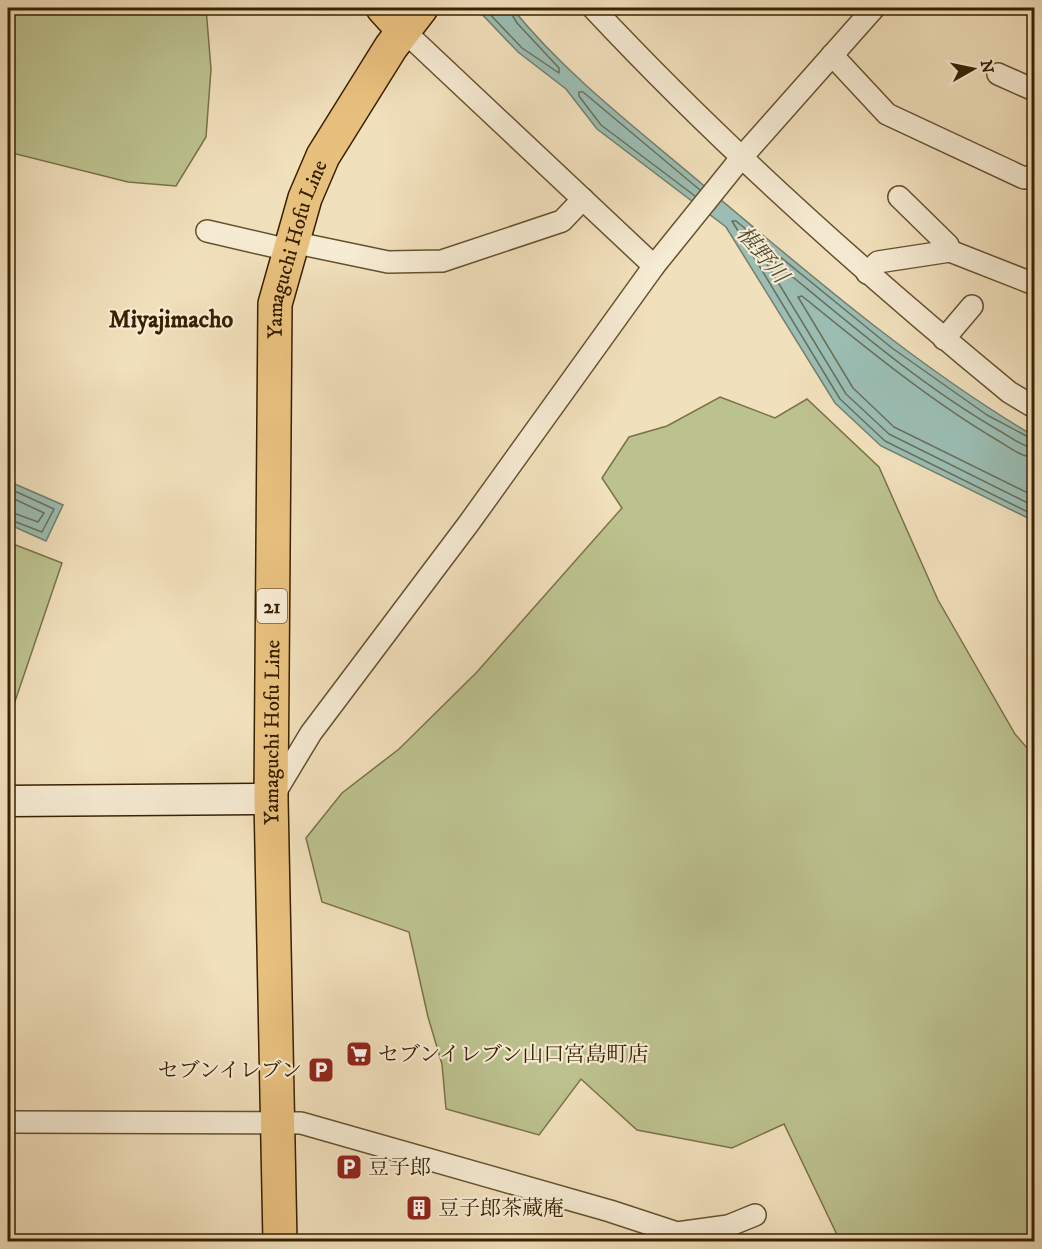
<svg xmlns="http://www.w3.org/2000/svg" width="1042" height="1249" font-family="'IM FELL DW Pica','Noto Serif JP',serif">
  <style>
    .green { fill: #bcc28f; stroke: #7a7248; stroke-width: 1.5 }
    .water { fill: #9bbdb3; stroke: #737f6b; stroke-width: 1.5 }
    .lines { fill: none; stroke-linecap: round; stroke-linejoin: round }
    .shore { stroke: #6a6f5a; stroke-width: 1.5 }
    .street-casing { stroke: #66512f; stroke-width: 24 }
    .secondary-casing { stroke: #382100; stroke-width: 33 }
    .primary-casing { stroke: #382100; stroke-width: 36 }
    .street { stroke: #f6ebd3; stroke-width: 21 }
    .secondary { stroke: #f6ebd3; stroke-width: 30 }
    .primary { stroke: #e8c07e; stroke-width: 33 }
    .rail { stroke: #382100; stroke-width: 4.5; stroke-dasharray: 10 10; stroke-linecap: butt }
    .labels { text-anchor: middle; stroke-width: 4.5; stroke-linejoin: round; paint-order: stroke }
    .shield { fill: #f6ebd3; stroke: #715e3f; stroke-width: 1.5 }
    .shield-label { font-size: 20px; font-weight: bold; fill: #382100 }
    .street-label { font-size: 21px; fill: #382100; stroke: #f6ebd3 }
    .poi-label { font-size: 21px; fill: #382100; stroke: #f6ebd3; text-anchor: start }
    .water-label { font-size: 22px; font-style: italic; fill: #565036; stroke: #f6ebd3 }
    .quarter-label { font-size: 24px; font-weight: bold; fill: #382100; stroke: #f6ebd3 }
  </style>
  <rect width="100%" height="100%" fill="#f1e0bc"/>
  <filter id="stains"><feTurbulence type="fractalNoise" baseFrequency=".00333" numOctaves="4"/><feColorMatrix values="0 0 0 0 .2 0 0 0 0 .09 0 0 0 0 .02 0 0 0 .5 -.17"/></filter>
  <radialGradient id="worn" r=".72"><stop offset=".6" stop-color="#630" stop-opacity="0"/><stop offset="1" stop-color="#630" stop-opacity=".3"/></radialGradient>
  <g class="green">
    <polygon points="8,8 206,8 211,69 206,137 176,186 128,182 8,152"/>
    <polygon points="720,397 775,418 807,399 879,467 938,600 1015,734 1034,756 1034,1241 840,1241 784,1124 732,1148 637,1130 581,1079 539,1135 446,1109 442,1064 428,1017 409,932 322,902 306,838 342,793 399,749 476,673 622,508 602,478 629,437 667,426"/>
    <polygon points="8,542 62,563 8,722"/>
  </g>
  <g class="water">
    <path d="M476,8H512C566,75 636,128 702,184C808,273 914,365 1034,436V521L881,446L835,403L726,227L597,129L566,89L518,52Z"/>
    <polygon points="8,481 63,505 46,541 8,524"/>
  </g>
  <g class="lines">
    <g class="shore">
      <polyline points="484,8 522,48 559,73 559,68 517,23 508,8"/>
      <polyline points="695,196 601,125 579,96 579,92 583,92 700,190"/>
      <polyline points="1034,440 987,415 892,348 736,221 732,221 840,399 885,441 1034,515"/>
      <path d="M1034,448C1022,447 1009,436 998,430C914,381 841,316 766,255L762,256L846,394L889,434L1034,506"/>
      <path d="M1034,457C1021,457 1009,447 997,440C928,399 865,347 802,296L798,297L853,388L894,427L1034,496"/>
      <polyline points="8,488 54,509 42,532 8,519"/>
      <polyline points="8,496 44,513 38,522 8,511"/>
    </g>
    <g class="street-casing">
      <g id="street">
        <path d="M593,8C722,146 863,272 1009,392L1034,407"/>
        <polyline points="403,30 654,266"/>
        <polyline points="832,55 887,114 1024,178 1034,175"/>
        <polyline points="998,74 1034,90"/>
        <polyline points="899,197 948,245 950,251"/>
        <polyline points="207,231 289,250"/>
        <polyline points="292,242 388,262 442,261 562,221 583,199"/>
        <polyline points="867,273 878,262 950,251 1034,284"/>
        <polyline points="944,339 972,306"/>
        <polyline points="273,796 311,733 469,523 654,266 741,158 874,8"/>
        <polyline points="8,1122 301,1123 610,1211 677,1233 728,1226 755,1215"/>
      </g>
    </g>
    <g class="secondary-casing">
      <polyline id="secondary" points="8,801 271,799"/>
    </g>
    <g class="primary-casing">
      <g id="primary">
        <polyline points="383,8 403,30"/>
        <path id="s1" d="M280,1242L271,799L275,304L305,198L323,156L391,47L421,8"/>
      </g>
    </g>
    <use href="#street" class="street"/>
    <use href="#secondary" class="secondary"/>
    <use href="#primary" class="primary"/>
    <polyline class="rail" points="1025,8 1034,13"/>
  </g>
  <defs>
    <g id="supermarket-square" transform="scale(1.35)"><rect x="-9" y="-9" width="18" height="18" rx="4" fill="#8f2418" stroke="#f6ebd3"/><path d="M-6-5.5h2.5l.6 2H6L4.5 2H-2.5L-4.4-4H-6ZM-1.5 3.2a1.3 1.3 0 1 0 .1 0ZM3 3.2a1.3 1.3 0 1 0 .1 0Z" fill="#fff"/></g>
    <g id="parking-square" transform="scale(1.35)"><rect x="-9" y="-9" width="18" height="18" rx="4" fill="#8f2418" stroke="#f6ebd3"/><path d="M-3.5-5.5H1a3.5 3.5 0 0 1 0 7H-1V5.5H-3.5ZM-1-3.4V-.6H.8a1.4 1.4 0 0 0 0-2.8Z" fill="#fff"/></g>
    <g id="building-square" transform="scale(1.35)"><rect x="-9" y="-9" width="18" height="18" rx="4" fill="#8f2418" stroke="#f6ebd3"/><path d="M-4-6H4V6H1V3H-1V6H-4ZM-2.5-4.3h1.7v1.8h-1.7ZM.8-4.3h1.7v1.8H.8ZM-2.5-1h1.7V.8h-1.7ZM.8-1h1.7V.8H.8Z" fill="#fff"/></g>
  </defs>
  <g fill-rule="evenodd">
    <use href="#supermarket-square" x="359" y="1054"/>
    <use href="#parking-square" x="321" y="1070"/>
    <use href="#parking-square" x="349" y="1167"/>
    <use href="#building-square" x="419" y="1208"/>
  </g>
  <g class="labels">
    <rect class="shield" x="257" y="589" width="30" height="34" rx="4.5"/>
    <g class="shield-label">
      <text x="272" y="613">21</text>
    </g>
    <g class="street-label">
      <text dy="7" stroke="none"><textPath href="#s1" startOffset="996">Yamaguchi Hofu Line</textPath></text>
      <text dy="7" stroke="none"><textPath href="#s1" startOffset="510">Yamaguchi Hofu Line</textPath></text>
    </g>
    <g class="poi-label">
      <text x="378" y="1061">セブンイレブン山口宮島町店</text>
      <text x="302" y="1077" text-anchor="end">セブンイレブン</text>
      <text x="368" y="1174">豆子郎</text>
      <text x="438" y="1215">豆子郎茶蔵庵</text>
    </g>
    <g class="water-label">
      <text transform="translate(763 254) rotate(50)" y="8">椹野川</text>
    </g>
    <g class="quarter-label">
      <text x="171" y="327">Miyajimacho</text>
    </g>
  </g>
  <rect width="1042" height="1249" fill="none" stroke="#f1e0bc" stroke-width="30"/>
  <rect x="9" y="9" width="1024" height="1231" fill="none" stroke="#382100" stroke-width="3"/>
  <rect x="15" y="15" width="1012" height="1219" fill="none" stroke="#382100" stroke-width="1.5"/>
  <g transform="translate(973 69) rotate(81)" stroke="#f6ebd3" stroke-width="4.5" paint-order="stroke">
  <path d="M0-4.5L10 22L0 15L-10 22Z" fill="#382100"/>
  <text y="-9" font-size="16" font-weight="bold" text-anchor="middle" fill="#382100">N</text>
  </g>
  <rect width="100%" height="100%" filter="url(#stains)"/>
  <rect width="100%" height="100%" fill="url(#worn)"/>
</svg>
